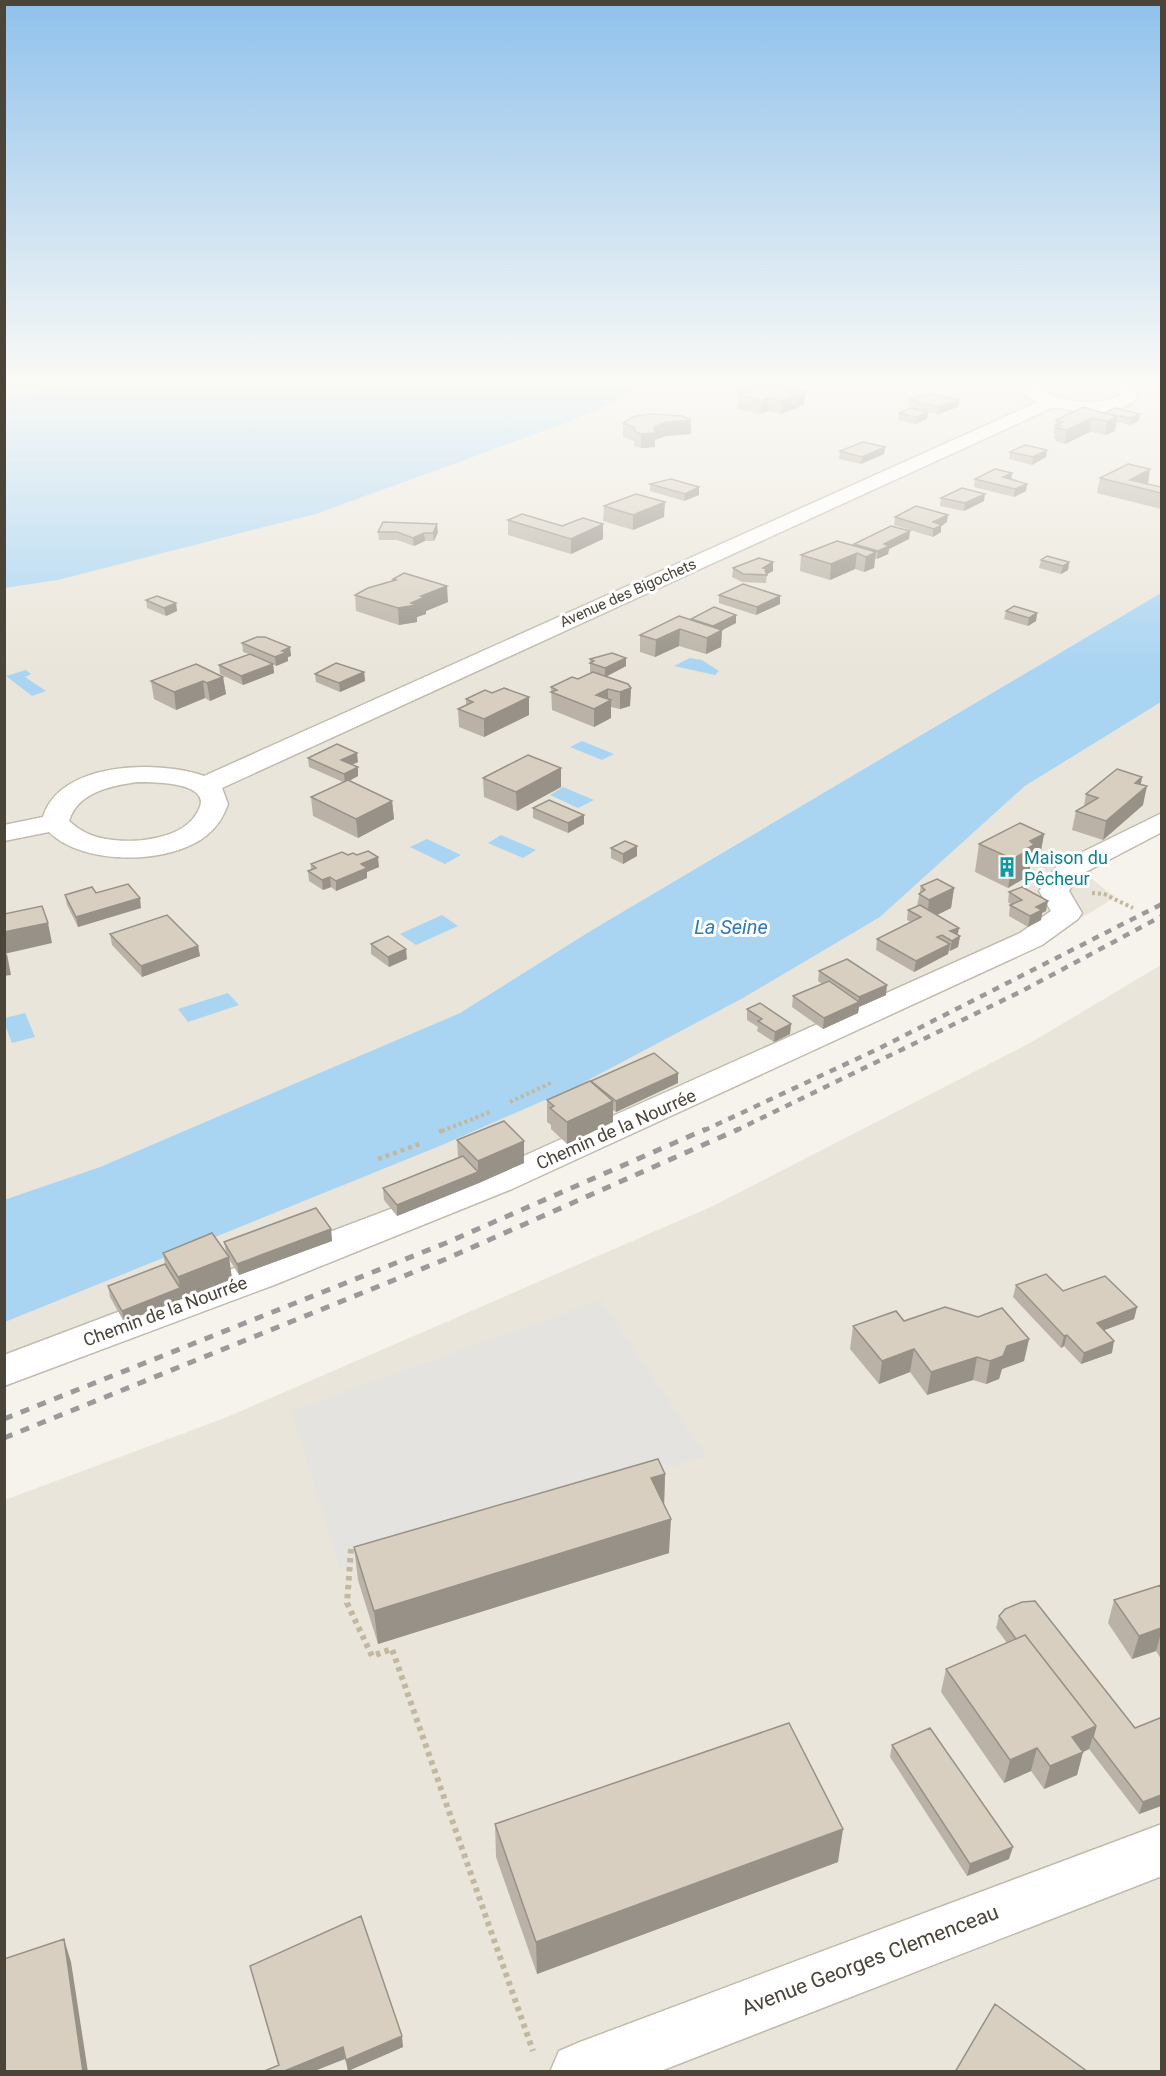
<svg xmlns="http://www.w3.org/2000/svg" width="1166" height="2076" viewBox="0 0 1166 2076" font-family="Roboto,sans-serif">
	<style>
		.residential { fill: #eae5da }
		.green { fill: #d2eab5 }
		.parking { fill: #e5e3e0 }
		.water { fill: #a9d4f2 }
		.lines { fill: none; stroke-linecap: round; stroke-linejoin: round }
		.minor-casing { stroke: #c2bbae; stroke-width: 3 }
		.path-far3 { stroke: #c4b79f; stroke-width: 2; stroke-dasharray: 1.5 1.5; stroke-linecap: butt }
		.path-far2 { stroke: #c4b79f; stroke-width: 4; stroke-dasharray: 3 3; stroke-linecap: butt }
		.path-far1 { stroke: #c4b79f; stroke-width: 4.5; stroke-dasharray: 4 4; stroke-linecap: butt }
		.path { stroke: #c4b79f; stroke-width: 6; stroke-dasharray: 4.5 4.5; stroke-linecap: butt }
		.minor { fill: #fff; fill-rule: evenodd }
		.rail-far1 { stroke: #9a9a9a; stroke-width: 4.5; stroke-dasharray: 7 7; stroke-linecap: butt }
		.rail { stroke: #9a9a9a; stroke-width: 5; stroke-dasharray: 9 9; stroke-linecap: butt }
		.wall { fill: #bab2a6 }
		.shaded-wall { fill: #979187 }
		.building { fill: #d8cfc1; stroke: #979187; stroke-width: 1.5 }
		.labels { text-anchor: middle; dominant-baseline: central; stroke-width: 6; stroke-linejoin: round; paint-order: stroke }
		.far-street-label { font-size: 15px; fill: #4b4439; stroke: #fff }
		.culture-label { font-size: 18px; fill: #0d838f; stroke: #fff; text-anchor: start }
		.street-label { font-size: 18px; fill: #4b4439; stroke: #fff }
		.water-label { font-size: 20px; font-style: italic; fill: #2e7ab2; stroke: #fff }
		.near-street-label { font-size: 21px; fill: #4b4439; stroke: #fff }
	</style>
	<rect width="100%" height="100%" fill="#f6f3ec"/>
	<path class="residential" d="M664 380H1161V593L592 930 460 1013 100 1167 5 1200V588L58 580 316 514 566 423Z
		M1161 702V832L1092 869 1093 880 1115 897 1093 911 1057 931 5 1383V1322L440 1146 577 1086 880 917 1025 786Z
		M1161 965V2071L5 2072V1500L227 1417 713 1206 1030 1043Z"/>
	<path class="green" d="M5 380H76L5 399Z"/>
	<path class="parking" d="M601 1300 706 1456 340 1568 291 1411Z"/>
	<path class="water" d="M76 380H664L566 423 316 514 58 580 5 588V399Z
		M1161 593V702L1025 786 880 917 743 998 577 1086 440 1146 5 1322 4 1200 100 1167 460 1013 592 930Z
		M690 658 702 660 719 671 715 675 674 666Z
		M26 670 31 674 25 677 46 691 32 696 6 676Z
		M582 741 614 754 602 760 570 747Z
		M563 787 594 800 578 808 550 795Z
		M501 835 536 850 523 858 488 843Z
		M427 839 461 855 445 864 410 847Z
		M442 915 458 926 416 945 400 934Z
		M228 993 239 1005 188 1022 178 1009Z
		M25 1013 35 1037 12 1043 5 1025V1018Z"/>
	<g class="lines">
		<g class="minor-casing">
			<path id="minor" d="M1033 380H1053L1040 390C1064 402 1096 408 1121 395L1109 388 1092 383 1090 380H1118L1135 389 1137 397C1120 419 1077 412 1054 407L222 788 228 804C223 817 218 826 207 835 171 865 83 866 49 832L4 841V825L43 817C60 761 159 760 204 776L1038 402 1027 397 1023 388ZM137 782C151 782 191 782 199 796 202 800 201 805 199 809 186 840 134 844 106 839 92 837 80 831 69 821 78 792 110 786 137 782Z
				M1162 813V832L1078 876 1069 891 1082 913 1078 919 1042 945 512 1189 274 1285 4 1386V1355L486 1173 1020 933 1051 911 1039 891 1058 864Z
				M1162 1824V1876L658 2072H550L559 2051 580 2042Z"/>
		</g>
		<path class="path-far3" d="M4 383 16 380"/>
		<path class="path-far2" d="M1092 893 1104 894 1133 908
			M510 1102 553 1082
			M442 1131 490 1112"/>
		<path class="path-far1" d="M439 1132 446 1129
			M378 1159 422 1143"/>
		<path class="path" d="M351 1549 347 1603 372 1656 392 1649 533 2051"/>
		<use href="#minor" class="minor"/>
		<path class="rail-far1" d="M703 1131 880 1048 1162 904
			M735 1131 1022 991 1162 916"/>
		<path class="rail" d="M4 1419 446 1243 706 1129
			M4 1438 446 1259 739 1129"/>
	</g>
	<path class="wall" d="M777 380H796L789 383Z
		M738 390 805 392 804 405 781 414 768 411 761 414 738 409Z
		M910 400 958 407 938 414 910 407Z
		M1115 408 1139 421 1130 425 1116 422 1115 431 1105 435 1090 432 1065 444 1055 441 1056 439H1054L1055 434H1053L1056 420 1105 413Z
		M899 413 927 419 915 424 898 420Z
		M623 423 691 434 666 436 655 440V447L641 448 634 446V441L623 437Z
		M885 447 884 454 861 464 839 459 840 451Z
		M1047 450 1046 457 1032 465 1009 459 1010 452Z
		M1012 473 1011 480 1027 484 1026 491 1014 497 974 487 975 479Z
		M1100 478 1147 484 1161 487V509L1097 493Z
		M650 484 699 495 684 501 650 491Z
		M941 498 984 501 964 511 940 506Z
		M604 506 664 517 633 530 603 521Z
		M895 517 947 522 941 526V532L933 537 894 525Z
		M508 520 562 526 603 539 571 554 508 535Z
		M910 531 909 539 889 549 888 554 877 559H875L874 568 864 572 855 569 830 580 800 571 801 555 854 545V544Z
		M378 532H438L434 541H425L414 546 397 540H379Z
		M1041 560 1069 562 1068 570 1061 574 1039 568Z
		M733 568 773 571 767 574 766 583 742 582 732 577Z
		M393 579 448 602 426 611V614L417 617V622L399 625 356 611 355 595 393 581Z
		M719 595 780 596V604L756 615 719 603Z
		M146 600 176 603 177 611 166 616 147 608Z
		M1006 611 1037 613 1036 621 1028 626 1004 619Z
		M691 619 736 623 722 630 721 647 706 654 679 646 655 657 640 652V635L691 620Z
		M242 643 290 647 291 656 288 657V661L276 666 273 664 274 673 243 685 220 674 219 665 249 654 243 652Z
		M626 658V666L606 677 631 688 630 706 620 709 611 707V718L594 727 552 710 551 687 578 679 592 673 590 672V659Z
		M364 672 365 681 340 692 316 682 315 674Z
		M223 677 226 694 210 701 205 698 176 710 154 699 151 681Z
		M492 693 529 697V715L484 737 459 727 458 709 466 705V699Z
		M308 758 358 762 352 765 358 767V776L349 781 392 801 394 819 358 838 313 816 311 797 343 782 309 767Z
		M561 768V787L517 811 484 797 483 778Z
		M1142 777 1141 784 1143 805 1103 840 1072 830 1076 811 1084 806 1086 794Z
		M533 808 584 824 568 833 533 818Z
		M1044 834 1039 862 1030 867 1029 873 1026 875 1025 878 1008 888 975 872 979 844Z
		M611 848 637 856 623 864 611 858Z
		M348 855 379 867 367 872V878L336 891 331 887 323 890 309 881 308 871 311 870V864Z
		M921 886 954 888 951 908 937 915 959 928 957 935 960 936 958 947 950 951 949 950 948 954 914 972 876 950 877 939 911 922 907 920 908 910 917 906Z
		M1009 892 1046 911 1042 913 1041 920 1028 927 1009 916 1010 905H1012L1008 902Z
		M96 893 141 908 78 927 67 905 65 895Z
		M110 934 198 946 200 956 142 977 112 945Z
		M371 944 407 959 389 967 371 954Z
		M819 971 886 995 859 1007 858 1013 823 1029 792 1007 793 996 822 984 818 981Z
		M747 1009 791 1024 790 1034 774 1042 757 1031 758 1027 747 1020Z
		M591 1082 678 1083 616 1112 613 1110V1122L567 1144 551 1129V1125L547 1122V1100Z
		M457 1140 524 1163 479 1183 397 1216 384 1200 383 1188 458 1158Z
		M331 1229 332 1241 239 1275 229 1259 232 1279 124 1322 110 1297 108 1286 165 1264 163 1253 226 1252 224 1242Z
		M1016 1285 1063 1291 1137 1307 1134 1319 1104 1330 1112 1353 1081 1364 1064 1346 1061 1348 1013 1297Z
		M904 1321 1029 1339 1024 1361 1002 1369 999 1379 986 1384 973 1380 927 1395 910 1372 879 1384 850 1349 853 1326Z
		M665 1474 664 1505 669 1553 378 1644 358 1580 354 1547Z
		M1161 1585V1659L1156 1651 1132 1659 1108 1623 1114 1600Z
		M999 1616 1161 1806 1139 1814 1089 1749 1083 1752 1077 1775 1044 1789 1031 1771 1004 1783 941 1692 946 1669 1007 1643 996 1628Z
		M892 1745 1009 1859 967 1876 890 1757Z
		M495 1824 838 1862 537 1974 496 1857Z
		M250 1966 403 2047 348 2071 345 2059 278 2065Z"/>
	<path class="shaded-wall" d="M805 392 804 405 781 414 782 401Z
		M769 398 768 411 761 414V401Z
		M959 400 958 407 938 414V407Z
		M928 412 927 419 915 424 916 417Z
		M1140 414 1139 421 1130 425 1131 418Z
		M1117 417 1115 431 1105 435 1107 421Z
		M1092 418 1090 432 1065 444 1067 430Z
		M691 420V434L666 436 655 440V447L641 448V434L654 427 666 422Z
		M885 447 884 454 861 464 862 457Z
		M1047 450 1046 457 1032 465 1033 457Z
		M1150 469 1148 484 1130 480Z
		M1012 473 1011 481 1003 477Z
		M1027 484 1026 491 1014 497 1015 489Z
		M699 487V495L684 501 685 494Z
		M985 494 984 501 964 511 965 503Z
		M665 502 664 517 633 530V515Z
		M948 515 947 522 941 526V532L933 537V522Z
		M437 524 438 532 434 541 433 533Z
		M603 524V539L571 554V539Z
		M910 531 909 539 889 549 888 554 877 559 878 551 884 544Z
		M424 533 425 541 414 546 413 538Z
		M876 552 874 568 864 572 866 557Z
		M857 553 855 569 830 580 831 564Z
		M773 562V571L767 574 763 568Z
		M1069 562 1068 570 1061 574 1063 566Z
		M447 586 448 602 426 611V614L417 617V622L399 625 398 608 411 603 421 596Z
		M780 596V604L756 615 757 607Z
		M176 603 177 611 166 616 164 608Z
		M1037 613 1036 621 1028 626 1029 618Z
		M736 615V623L713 635V626Z
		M680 629 679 646 655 657 656 640Z
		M722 630 721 647 706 654 707 638Z
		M290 647 291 656 288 657V661L276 666 275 657 282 651Z
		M626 658V666L605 677V668Z
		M273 664 274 673 243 685 241 676Z
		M364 672 365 681 340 692 339 683Z
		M223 677 226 694 210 701 207 683Z
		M203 681 205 698 176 710 174 692Z
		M631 688 630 706 620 709V692Z
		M608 689V702L611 700V718L594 727V709L596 695Z
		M529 697V715L484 737V719Z
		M357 753 358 762 342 769 341 760Z
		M358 767V776L345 783 344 774Z
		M561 768V787L517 811 516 792Z
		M1142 777 1139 793 1147 786 1143 805 1103 840 1106 821 1135 783Z
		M392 801 394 819 358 838 356 819Z
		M584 815V824L568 833V823Z
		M1044 834 1039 862 1030 867 1029 873 1026 875 1025 878 1008 888 1013 859 1030 841Z
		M637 846V856L623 864V854Z
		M378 857 379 867 367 872V878L336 891V881L361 864Z
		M330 877 331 887 323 890 322 880Z
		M954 888 951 908 927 920 929 900Z
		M140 898 141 908 78 927 76 917Z
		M1048 901 1046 911 1042 913 1041 920 1028 927 1030 916 1036 907Z
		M48 923 52 943 4 954V932Z
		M959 928 957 938 960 936 958 947 950 951 952 941 950 931Z
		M950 944 948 954 914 972 916 961Z
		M198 946 200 956 142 977 141 966Z
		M406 949 407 959 389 967 388 957Z
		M7 954 11 975 4 976V955Z
		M887 985 886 995 859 1007 858 1013 823 1029 824 1018 858 1003 859 997Z
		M791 1024 790 1034 774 1042 775 1032Z
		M678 1073V1083L616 1112V1101Z
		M613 1101V1122L567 1144V1122Z
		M524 1141V1163L479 1183 397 1216V1205L478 1172V1161Z
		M331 1229 332 1241 239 1275 237 1264Z
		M229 1257 232 1279 124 1322 122 1311 180 1288 178 1277Z
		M1137 1307 1134 1319 1094 1334 1097 1323Z
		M1067 1335 1064 1346 1061 1348 1064 1336Z
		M1029 1339 1024 1361 1002 1369 999 1379 986 1384 990 1361 1007 1346Z
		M1114 1341 1112 1353 1081 1364 1084 1353Z
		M914 1349 910 1372 879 1384 882 1361Z
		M977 1357 973 1380 927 1395 931 1372Z
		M665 1474 664 1508 651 1478Z
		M671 1519 669 1553 378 1644 374 1611Z
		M1161 1628V1633L1156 1651 1132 1659 1139 1636Z
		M1096 1726 1089 1749 1083 1752 1077 1775 1044 1789 1050 1766 1072 1737Z
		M1037 1748 1031 1771 1004 1783 1010 1760Z
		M1161 1795V1806L1139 1814 1143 1802Z
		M843 1829 838 1862 537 1974 536 1942Z
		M1013 1847 1009 1859 967 1876 970 1864Z
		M64 1939 71 1962 88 2072H83Z
		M402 2036 403 2047 348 2071 346 2060Z
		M343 2047 345 2059 312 2072H282Z"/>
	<path class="building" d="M762 382 805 392 782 401 769 398 761 401 739 395 746 392 738 390Z
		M931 393 959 400 938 407 910 400Z
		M1083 407 1117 417 1107 421 1092 418 1067 430 1057 428 1061 426 1056 425 1063 422 1056 420Z
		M911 408 928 412 916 417 899 413Z
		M1115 408 1140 414 1131 418 1105 413Z
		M651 414 682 416 691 420 666 422 654 427 655 433 641 434 635 432 634 427 623 423 635 416Z
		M863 442 885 447 862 457 840 451Z
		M1025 445 1047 450 1033 457 1010 452Z
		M1128 464 1150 469 1130 480 1161 487V493L1100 478Z
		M995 469 1012 473 1003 477 1027 484 1015 489 975 479Z
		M671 479 699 487 685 494 650 484Z
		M962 488 985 494 965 503 941 498Z
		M636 494 665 502 633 515 604 506Z
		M916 506 948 515 933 522 942 525 934 529 895 517Z
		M522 514 562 526 583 518 603 524 571 539 508 520Z
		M383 522 437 524 433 533H424L413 538 397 532H378Z
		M891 526 910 531 884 544 889 546 878 551 854 544Z
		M837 541 876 552 866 557 857 553 831 564 801 555Z
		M1047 556 1069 562 1063 566 1041 560Z
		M759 558 773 562 763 568 767 569 765 570 767 575 743 574 733 568Z
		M404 573 447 586 421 596 425 597 411 603 416 605 398 608 355 595 368 588 396 580 393 579Z
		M743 584 780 596 757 607 719 595Z
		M157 596 176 603 164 608 146 600Z
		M1014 606 1037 613 1029 618 1006 611Z
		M714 607 736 615 713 626 691 619Z
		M679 616 722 630 707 638 680 629 656 640 640 635Z
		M257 637H265L290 647 282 651 287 652 275 657 242 643Z
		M612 653 626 658 605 668 590 663 594 661 590 659Z
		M250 654 273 664 241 676 219 665Z
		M336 663 364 672 339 683 315 674Z
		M196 664 223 677 207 683 203 681 174 692 151 681Z
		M593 672 628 684 631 688 620 692 608 689 596 695 611 700 594 709 551 692 557 690 551 687 572 677 578 679Z
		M504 688 529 697 484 719 458 709 473 702 466 699 485 690 492 693Z
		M337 744 357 753 341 760 358 767 344 774 308 758Z
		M528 755 561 768 516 792 483 778Z
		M1117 769 1142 777 1135 783 1147 786 1106 821 1076 811 1098 798 1086 794Z
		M348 780 392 801 356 819 311 797Z
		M549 800 584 815 568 823 533 808Z
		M1020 823 1044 834 1030 841 1034 845 1028 848 1030 849 1013 859 979 844Z
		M625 841 637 846 623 854 611 848Z
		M368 851 378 857 361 864 367 868 336 881 330 877 322 880 308 871 316 868 311 864 342 852 348 855 353 853 357 855Z
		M937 879 954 888 929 900 919 894 925 890 921 886Z
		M128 884 140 898 76 917 65 895 92 887 96 893Z
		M1022 887 1048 901 1036 907 1042 910 1030 916 1010 905 1022 900 1009 892Z
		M920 905 959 928 950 931 960 936 952 941 942 935 937 937 950 944 916 961 877 939 921 917 908 910Z
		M42 906 48 923 4 932V914Z
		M167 915 198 946 141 966 110 934Z
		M388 936 406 949 388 957 371 944Z
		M847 959 887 985 859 997 819 971Z
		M829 981 859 1002 824 1018 793 996Z
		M760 1003 791 1024 775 1032 758 1021 762 1019 747 1009Z
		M654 1053 678 1073 616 1101 591 1081Z
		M590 1081 613 1101 567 1122 550 1108 554 1106 547 1100Z
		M504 1121 524 1141 478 1161 457 1140Z
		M463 1156 478 1172 397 1205 383 1188Z
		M316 1208 331 1229 237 1264 224 1242Z
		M212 1233 229 1257 178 1277 163 1253Z
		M165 1264 180 1288 122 1311 108 1286Z
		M1046 1274 1063 1291 1105 1276 1137 1307 1097 1323 1114 1341 1084 1353 1067 1335 1064 1336 1016 1285Z
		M945 1307 978 1317 1002 1308 1029 1339 1007 1346 1003 1356 990 1361 977 1357 931 1372 914 1349 882 1361 853 1326 896 1311 904 1321Z
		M658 1459 665 1474 651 1478 671 1519 374 1611 354 1547Z
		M1161 1585V1628L1139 1636 1114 1600Z
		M1035 1601 1135 1728 1160 1718 1161 1720V1795L1143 1802 1093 1737 1096 1726 1025 1635 1016 1639 999 1616 1005 1609 1022 1602Z
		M1025 1635 1096 1726 1072 1737 1083 1752 1050 1766 1037 1748 1010 1760 946 1669Z
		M789 1723 843 1829 536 1942 495 1824Z
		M930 1728 1013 1847 970 1864 892 1745Z
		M361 1916 402 2036 346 2060 343 2047 282 2072H262L279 2065 250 1966Z
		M64 1939 83 2072H4V1959Z
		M995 2004 1088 2072H955Z"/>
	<linearGradient id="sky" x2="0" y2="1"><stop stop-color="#8fc1ec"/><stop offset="0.57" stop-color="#fbfaf6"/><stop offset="1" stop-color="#fbfaf6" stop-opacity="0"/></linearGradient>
	<rect width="1166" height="671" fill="url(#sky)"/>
	<defs>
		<g id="building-bare" transform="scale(1.62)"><path d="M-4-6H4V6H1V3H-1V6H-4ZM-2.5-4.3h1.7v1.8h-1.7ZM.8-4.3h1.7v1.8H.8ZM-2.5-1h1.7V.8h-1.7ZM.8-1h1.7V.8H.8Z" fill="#0f9aa8" stroke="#fff" stroke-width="2.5" paint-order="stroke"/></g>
	</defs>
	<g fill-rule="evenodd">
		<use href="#building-bare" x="1007" y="867"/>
	</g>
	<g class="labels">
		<g class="far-street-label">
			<text transform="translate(628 593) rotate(-24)">Avenue des Bigochets</text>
		</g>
		<g class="culture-label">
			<text x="1024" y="857">Maison du<tspan x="1024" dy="21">Pêcheur</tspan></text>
		</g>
		<g class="street-label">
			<text transform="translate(616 1129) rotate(-24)">Chemin de la Nourrée</text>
			<text transform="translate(165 1311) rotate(-20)">Chemin de la Nourrée</text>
		</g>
		<g class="water-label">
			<text x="731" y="927">La Seine</text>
		</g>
		<g class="near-street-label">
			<text transform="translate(870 1960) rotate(-21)">Avenue Georges Clemenceau</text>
		</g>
	</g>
	<rect width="1166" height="2076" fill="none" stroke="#4b4439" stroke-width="12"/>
</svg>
